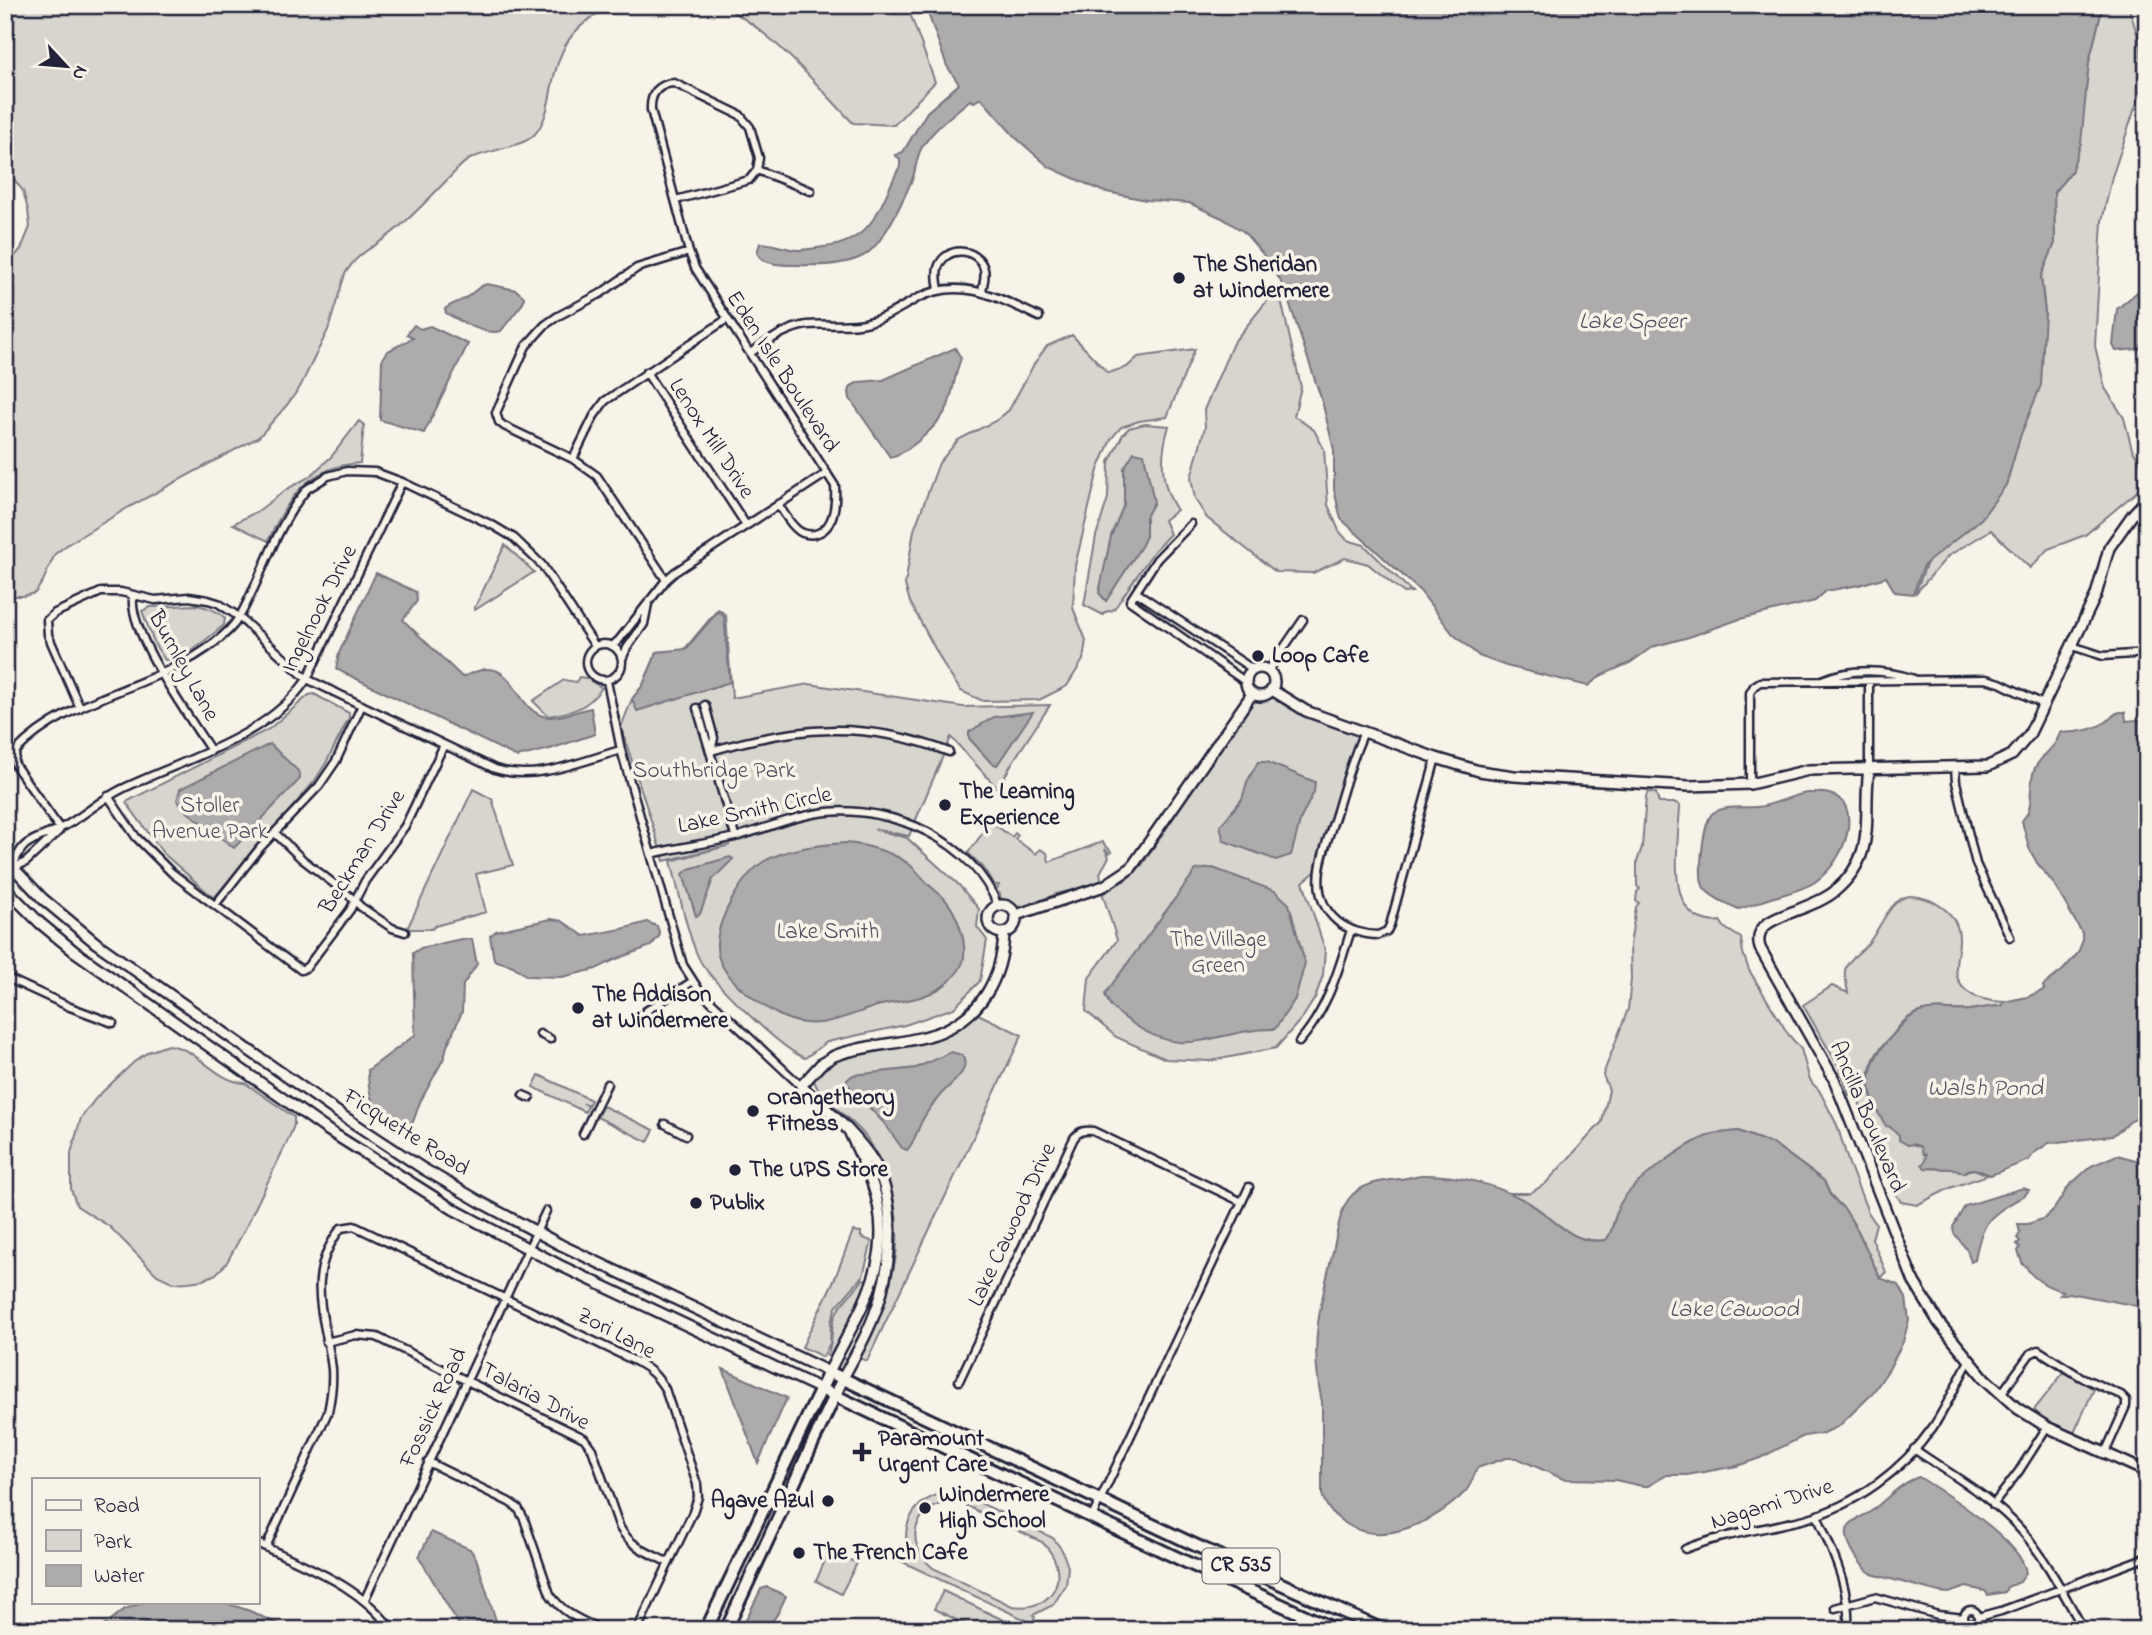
<svg xmlns="http://www.w3.org/2000/svg" width="2152" height="1635" viewBox="0 0 2152 1635" font-family="'Indie Flower',sans-serif">
	<style>
		.green { fill: #d8d5cf; stroke: #7d7c85; stroke-width: 2; fill-rule: evenodd }
		.water { fill: #aeabad; stroke: #76747f; stroke-width: 2 }
		.lines { fill: none; stroke-linecap: round; stroke-linejoin: round }
		.street-casing { stroke: #22223b; stroke-width: 11 }
		.secondary-casing { stroke: #22223b; stroke-width: 14 }
		.primary-casing { stroke: #22223b; stroke-width: 16 }
		.street { stroke: #f7f3e8; stroke-width: 6 }
		.secondary { stroke: #f7f3e8; stroke-width: 9 }
		.primary { stroke: #f7f3e8; stroke-width: 10 }
		.poi-dot { fill: #22223b; stroke: #f7f3e8; stroke-width: 2.5 }
		.labels { text-anchor: middle; dominant-baseline: central; stroke-width: 7; stroke-linejoin: round; paint-order: stroke }
		.shield { fill: #f7f3e8; stroke: #62616f; stroke-width: 2 }
		.shield-label { font-size: 21px; font-weight: bold; fill: #22223b }
		.poi-label { font-size: 23px; font-weight: bold; fill: #22223b; stroke: #f7f3e8; text-anchor: start }
		.street-label { font-size: 23px; fill: #22223b; stroke: #f7f3e8 }
		.park-label { font-size: 23px; fill: #504f60; stroke: #f7f3e8 }
		.water-label { font-size: 24px; font-style: italic; fill: #535263; stroke: #f7f3e8 }
	</style>
	<rect width="100%" height="100%" fill="#f7f3e8"/>
	<filter id="ink" filterUnits="userSpaceOnUse"><feTurbulence type="fractalNoise" baseFrequency=".0143" numOctaves="2"/><feDisplacementMap in="SourceGraphic" scale="14" xChannelSelector="R" yChannelSelector="G"/><feConvolveMatrix kernelMatrix="1 2 1 2 8 2 1 2 1" color-interpolation-filters="sRGB"/></filter>
	<g filter="url(#ink)">
		<path class="green" d="M5 5H613C569 27 558 49 550 96 547 111 544 124 534 135 523 147 487 150 470 159 462 163 456 171 450 177 430 197 411 219 388 236 370 250 357 253 345 274L328 330 300 387 287 405 259 437 129 507 68 544 55 554 43 581 35 593 23 596H5V268L21 249 30 227 28 210 23 191 5 168Z
			M721 5H907L935 82 894 125 853 123C813 81 774 32 721 5Z
			M2103 5H2128L2141 46 2143 84 2112 177 2102 221 2095 346 2105 388 2124 418 2132 449 2147 473V483L2085 535 2048 549 2030 568 1991 530 1948 556 1915 594 1929 557 2006 485 2020 437 2045 313 2041 276 2055 243 2054 192 2071 172 2089 62Z
			M1278 287 1301 387 1294 416 1314 430 1324 449 1328 505 1339 531 1347 540 1364 545 1412 592 1404 593 1368 564 1345 558 1313 573 1276 572 1207 518 1195 499 1191 478 1205 427 1204 410 1233 343Z
			M1072 335 1108 373 1127 367 1138 357 1195 349 1167 417 1139 421 1121 427 1111 439 1098 470 1075 566 1073 608 1086 640 1083 660 1067 686 1039 700 983 701 961 691 946 669 910 602 905 585 914 530 939 463 958 440 997 420 1009 410 1034 364 1047 346Z
			M359 421 364 425 360 463C307 467 289 497 268 541L233 524 258 511 287 489 309 477 331 457Z
			M1145 424 1169 426C1160 455 1160 485 1177 510L1164 520 1170 534 1154 551 1117 605 1113 610 1105 612 1103 615 1084 605 1096 536 1108 498 1109 462 1123 434 1129 428Z
			M505 545 534 572 475 610 474 609Z
			M197 605C207 607 218 610 225 618L224 625C211 636 182 661 165 660L155 645 142 611 150 607Z
			M718 609 726 615 732 698 809 684 963 707 1050 705 1012 763 998 789 951 737 909 836 874 829 907 838 959 885 979 909 977 927 987 940 980 981 954 1008 905 1025 827 1042 805 1058C781 1049 718 987 702 964 689 944 678 887 671 861L730 845 664 861 621 727 632 699 643 685 657 652 684 650Z
			M579 677 586 678 602 688C586 709 573 712 548 716L533 701 564 680 576 682Z
			M314 694 349 713V718L326 763 314 782 214 898 163 853 126 802 269 729 309 695Z
			M1272 697 1305 717 1358 733 1315 872 1303 882 1325 950 1323 975 1315 998 1303 1017 1276 1048 1210 1061 1166 1059 1116 1037 1086 1011 1089 978 1117 940 1102 892 1126 880 1142 865 1223 743C1236 735 1249 703 1254 701 1259 699 1267 699 1272 697Z
			M473 789 492 799 513 865 476 874 486 912 435 926 432 929H407Z
			M1648 792 1656 793 1659 803H1676L1680 806C1679 836 1666 903 1699 918 1706 921 1712 923 1720 921L1725 928 1741 938 1743 953 1749 970 1788 1034 1801 1049 1809 1077 1812 1083 1819 1090 1837 1125 1849 1164 1868 1212 1876 1224 1872 1239 1886 1272 1880 1278 1858 1231 1845 1210 1830 1194 1824 1181 1775 1145 1738 1131 1712 1134 1693 1143 1614 1220 1610 1235 1607 1240C1564 1246 1546 1207 1508 1193H1530L1545 1184 1602 1122 1609 1090 1603 1075 1628 1009 1631 979 1630 945 1636 907 1639 903 1636 901 1637 892 1640 889 1637 886V862L1642 847 1646 796Z
			M991 822 1012 837 1015 833 1018 835 1015 839 1036 854 1040 849 1047 853 1049 862 1102 842 1112 852 1109 853 1105 849 1109 857 1100 873 1102 883 1056 894 1020 909 1001 900 1000 894 996 891 999 885H995L983 867 968 853Z
			M1910 896C1933 897 1960 913 1959 940 1959 949 1956 958 1956 967 1956 994 1981 1001 2004 1002L2002 1006C1991 1006 1981 1009 1970 1010 1949 1012 1935 1005 1913 1015 1903 1019 1897 1030 1890 1038 1856 1070 1866 1106 1899 1134V1140L1908 1145 1913 1144 1921 1147 1926 1155 1925 1168 1955 1169 1961 1172 1974 1169 1988 1175 1950 1188 1917 1205 1901 1202 1892 1188 1887 1172 1876 1148 1875 1138 1867 1125 1856 1093 1849 1095 1841 1071 1803 1005 1832 986 1848 993C1847 984 1842 973 1847 965 1852 956 1864 950 1870 941 1881 927 1890 898 1910 896Z
			M978 1014 1022 1035 867 1361 859 1358C888 1297 912 1246 887 1178 880 1160 874 1145 861 1131 850 1118 817 1096 814 1080L826 1066 840 1058C888 1044 938 1049 978 1014Z
			M168 1045C198 1048 216 1082 245 1083L294 1117V1125L288 1140 245 1229 226 1264 216 1274 203 1280 188 1282 174 1283 157 1275 110 1227 77 1206 71 1189V1153L81 1118 96 1098 134 1062 148 1052Z
			M539 1075 591 1100 589 1104H585L588 1106 585 1112 533 1087Z
			M603 1106 654 1130 648 1142 597 1117Z
			M853 1231 861 1232V1237L871 1241V1245L863 1276 836 1307 831 1322 830 1343 823 1357 802 1347 835 1278Z
			M863 1279 868 1280 864 1292 830 1358 827 1356C834 1341 830 1330 835 1316 841 1301 855 1292 863 1279Z
			M2064 1372 2094 1389 2074 1433 2045 1421 2034 1410Z
			M948 1492 962 1494 1053 1538 1062 1550 1068 1567 1066 1585 1053 1605 1033 1615 1035 1617 1032 1623 892 1557 896 1550 910 1556C898 1523 916 1498 948 1492ZM950 1502 963 1504 1042 1542C1073 1572 1055 1613 1012 1606L933 1568C903 1543 913 1508 950 1502Z
			M829 1551 857 1563 841 1594 816 1581Z
			M943 1591 1024 1630H977L934 1609Z"/>
		<path class="water" d="M925 5H2103L2089 62 2081 143 2071 172 2054 192 2055 243 2041 277 2045 313 2041 385 2020 437 2006 485 1981 519 1924 565 1913 594 1895 592 1886 577 1859 585 1826 591 1815 601 1740 619 1689 637 1652 647 1630 663 1602 675 1588 686 1506 666 1479 656 1453 634 1420 591 1341 519 1334 490V450L1322 401 1291 308 1280 280 1262 253 1244 232 1222 218 1189 203 1146 200 1102 191 1049 167 1015 137 981 98 974 102 970 100C952 115 933 129 921 149 916 159 916 170 912 180 903 200 883 246 863 256 844 266 816 266 795 265 782 265 763 265 757 253L760 243C773 243 784 249 797 250 806 250 815 248 824 247 874 242 879 206 900 166V159L895 155 903 152 927 112 959 84 947 66Z
			M487 284 516 290 524 297 523 303 501 331C485 336 460 321 446 313L445 309C452 303 460 302 467 297 475 292 478 286 487 284Z
			M2147 284V344L2139 349 2116 351 2113 345 2117 309Z
			M414 325 420 329 430 326 468 344 424 433 380 420 382 360 388 351 413 338 407 334Z
			M955 348 961 358C955 374 953 392 948 406 940 424 909 453 890 457L850 399 849 392 851 386 859 382 883 380Z
			M1134 452 1144 454 1154 502 1146 517V536L1142 545 1106 601 1099 593 1111 536 1124 504V468Z
			M376 573 416 592 417 601 403 620 462 677C470 674 479 669 488 669 517 669 518 715 549 717 561 718 579 710 591 708L595 734 550 749 517 757 336 669 339 653Z
			M718 611 724 616 730 682 637 711 632 699 643 685 657 652 686 649Z
			M1033 712 997 765 991 763 969 738V732L994 717Z
			M2120 712H2125L2126 721 2147 719V1114L2131 1121 2112 1136 2049 1143 2034 1153 2029 1160 1991 1175C1981 1173 1974 1164 1964 1173L1955 1169 1925 1168 1922 1164 1925 1162 1926 1155 1923 1154 1921 1147 1913 1144 1908 1145 1899 1140V1135L1890 1127 1886 1126C1864 1092 1863 1066 1891 1037 1902 1025 1908 1015 1924 1011 1939 1007 1955 1012 1970 1010 1981 1008 1991 1006 2002 1006L2004 1002 2027 997 2044 990 2043 986 2063 970 2078 953 2082 942V933L2054 884 2037 863 2029 848 2022 821C2024 817 2027 815 2028 812 2033 803 2028 782 2035 768 2042 754 2057 747 2060 732 2074 734 2093 730 2106 722 2112 718 2112 714 2120 712Z
			M270 744 298 771 300 779 234 848 185 810 177 800 180 789Z
			M1258 762H1267L1315 782 1314 792 1301 818 1291 855 1276 860 1224 841 1220 826 1242 799 1247 782Z
			M1808 793C1815 793 1822 792 1829 794 1858 801 1849 840 1837 858 1832 867 1823 876 1815 882 1803 890 1788 893 1774 897 1762 901 1751 906 1739 909 1729 905 1708 896 1703 886 1698 873 1703 821 1713 813 1724 805 1743 808 1756 807 1774 806 1790 795 1808 793Z
			M845 843C864 844 894 852 910 865 916 870 922 877 928 884 933 889 939 893 944 898 957 912 968 943 963 962 960 970 953 978 947 983 928 1000 900 1000 877 1006 855 1013 828 1026 805 1023 785 1021 769 1010 753 998 714 969 707 946 730 903 738 888 748 872 763 862 787 848 818 845 845 843Z
			M730 857 733 859 713 879 700 914 696 916 683 874 689 869Z
			M1213 868 1275 891 1289 904 1305 963 1295 999 1275 1029C1215 1028 1188 1064 1129 1021 1118 1013 1109 1008 1105 994L1196 870Z
			M551 919 562 921 584 936 622 929 647 922 657 926 660 935 651 946 614 960 596 969 562 977 527 976 513 966 494 960 490 936 496 931Z
			M461 939H472L477 964 463 985 462 1012 447 1046 444 1058 420 1102 413 1122 401 1128C374 1116 368 1100 368 1070L415 1035 413 953 421 948Z
			M951 1052 962 1055C973 1072 947 1085 938 1098 932 1105 926 1113 922 1121 917 1130 915 1142 907 1150L902 1148 884 1123 847 1084V1080L853 1075 916 1068Z
			M1738 1131 1775 1145 1824 1181 1830 1195 1845 1210 1858 1231 1880 1278 1899 1285 1906 1298 1909 1320 1903 1342 1889 1369 1872 1394 1839 1426 1824 1433 1804 1436 1760 1458 1737 1466 1687 1475H1667L1648 1486H1642L1615 1480 1563 1479 1517 1458H1506L1477 1468C1474 1475 1471 1486 1465 1492 1437 1520 1382 1549 1345 1523 1333 1515 1326 1508 1322 1494V1402C1309 1346 1320 1305 1333 1251 1337 1235 1339 1213 1348 1200 1360 1183 1382 1181 1401 1179 1408 1178 1414 1176 1421 1175 1455 1174 1494 1184 1524 1200 1553 1215 1570 1246 1606 1240 1614 1230 1614 1216 1620 1204 1631 1183 1687 1142 1711 1135 1719 1132 1729 1132 1738 1131Z
			M2117 1155 2147 1163 2146 1307C2137 1308 2131 1304 2122 1303L2070 1293 2060 1295 2063 1291C2048 1288 2030 1277 2026 1266L2023 1265 2018 1251 2020 1247 2017 1244 2020 1241 2017 1238 2020 1233 2018 1224H2028L2045 1218 2054 1209 2069 1186 2091 1166Z
			M2023 1188 2029 1190 2025 1195C1991 1216 1983 1217 1975 1259L1971 1261 1967 1250 1954 1233 1953 1227 1965 1206Z
			M723 1369 787 1398 758 1463Z
			M1919 1477C1945 1493 2023 1542 2026 1573L2020 1582 2007 1587 2005 1592 1988 1595 1985 1591 1966 1587 1949 1593 1939 1592 1872 1574C1861 1567 1842 1540 1848 1527 1852 1519 1864 1516 1870 1512 1884 1502 1901 1482 1919 1477Z
			M431 1532 470 1549 476 1558 499 1630H462L419 1557Z
			M767 1587 786 1596C774 1622 772 1630 741 1630L761 1589Z
			M145 1602H223L250 1611 290 1630H98L125 1609Z"/>
		<g class="lines">
			<g class="street-casing">
				<path id="street" d="M757 170 811 191
					M676 200 749 180 757 170 759 158 750 127 740 115 674 83C658 84 650 94 651 110L689 252 695 268 835 486C836 503 835 529 815 534 810 535 803 534 799 531 790 525 784 513 778 504
					M939 290C938 283 936 275 938 268 945 245 978 247 984 269 986 277 983 284 982 291
					M750 353C768 342 785 328 807 325 826 323 846 327 865 323 885 319 901 307 918 298 962 276 999 298 1039 317
					M646 372 746 525
					M573 459 594 416 605 401 727 319
					M1191 524 1157 559 1130 601 1246 682
					M666 580 597 476 573 459 504 426 499 422 496 413 526 346 545 325 558 316 600 294 637 268 689 252
					M1136 592 1254 670
					M133 596C128 633 190 718 211 751
					M586 662a18 18 0 1 1 36 0a18 18 0 1 1-36 0Z
					M612 646 619 640 666 580 675 572 827 473
					M2072 646 2103 656 2147 653
					M622 659 627 648 644 624 648 604
					M1268 671 1303 620
					M1822 680C1850 668 1885 669 1914 679
					M607 681 621 750 683 965 699 990 801 1086
					M1869 681V769
					M705 705 714 738 711 751
					M80 708 48 635 47 620 55 613 101 592H121L155 600 189 597 208 600 218 603 239 617 307 679 495 769C536 782 581 761 621 750
					M697 708 735 836
					M1364 732C1352 758 1344 787 1336 814 1325 849 1304 893 1337 921 1348 930 1364 935 1378 935L1387 931 1390 925 1436 758
					M711 751C796 726 865 720 949 752
					M1955 768 1956 782 1976 864 2010 937
					M1750 784V693L1754 686 1760 682 1986 679 2000 683 2043 704
					M108 796 136 837 172 873 301 970 307 967 350 910 365 881 405 826 444 745
					M60 829 17 768 14 762 16 751C73 691 171 688 229 630 241 618 247 602 254 588 267 559 279 528 297 502L307 489 328 476 347 471 375 472 402 482 494 526 514 538 542 565 595 646
					M275 833 302 859 351 897 361 907 392 928 405 932
					M651 854C679 847 707 844 735 837 765 829 796 815 827 812 894 806 973 841 998 906
					M13 868C21 838 35 841 59 829 81 819 99 800 122 789 182 760 268 738 307 679L402 482
					M13 868 26 862 59 831
					M215 905 260 848 319 786 336 761 362 705
					M5 977 70 1007 113 1023
					M636 1021 646 1011 693 981
					M540 1034 550 1039
					M1299 1042C1328 1009 1338 971 1351 930
					M523 1095 530 1098
					M665 1124 686 1135
					M583 1134 607 1084
					M326 1342 356 1335 377 1337 584 1438 592 1449 620 1528C631 1547 649 1553 669 1563
					M959 1381 1074 1138C1079 1131 1084 1130 1093 1131L1242 1202
					M2001 1394 2030 1354 2038 1350 2081 1377 2121 1395 2126 1400V1406L2105 1453
					M1914 1449C1950 1474 1992 1497 2021 1530 2047 1559 2065 1597 2084 1630
					M428 1462 509 1502 518 1508 524 1519 550 1594C563 1614 581 1620 602 1630
					M1993 1505 2019 1471 2047 1427
					M1817 1515C1832 1552 1851 1588 1848 1630
					M1092 1517 1249 1187
					M257 1543C306 1567 359 1584 392 1630
					M266 1547 328 1412C331 1398 333 1384 332 1369 326 1317 303 1278 341 1228L354 1226 637 1362C650 1369 657 1376 665 1389L697 1484 698 1497 693 1512 637 1630
					M1685 1549C1723 1534 1766 1529 1805 1519 1856 1505 1903 1470 1933 1427 1947 1406 1957 1383 1969 1361
					M365 1599 546 1211
					M1835 1608 1875 1597 1938 1615 1964 1618
					M1964 1617a7 7 0 1 1 14 0a7 7 0 1 1-14 0Z
					M1979 1617 2001 1611 2147 1557"/>
			</g>
			<g class="secondary-casing">
				<path id="secondary" d="M1246 682a14 14 0 1 1 28 0a14 14 0 1 1-28 0Z
					M1272 690 1306 711 1436 758 1479 771 1514 776 1689 786 1750 784 1809 770 1988 766 2012 755 2029 735 2096 595 2109 548 2133 514 2147 499
					M1869 769C1862 817 1879 853 1835 891 1817 907 1772 915 1763 928 1758 934 1758 941 1760 948L1834 1079 1914 1282 1939 1323 1985 1379 2017 1408 2047 1427 2147 1472
					M5 859 43 899 96 943 343 1116 422 1168 484 1204 561 1245 829 1372C860 1308 899 1258 872 1183 866 1166 857 1149 850 1133
					M5 888 40 923 74 951 326 1129 453 1209 559 1265 821 1389
					M988 919a14 14 0 1 1 28 0a14 14 0 1 1-28 0Z
					M1016 915 1104 886 1131 868 1252 694
					M843 1378C857 1352 873 1324 881 1295 892 1255 896 1202 875 1164 857 1134 826 1109 801 1086L821 1064 834 1056C868 1043 907 1045 940 1032 982 1015 1002 977 1004 934
					M2147 1491 2145 1503 2147 1519"/>
			</g>
			<g class="primary-casing">
				<path id="primary" d="M821 1389 1186 1562 1337 1630
					M706 1630 829 1372 1195 1545 1383 1630
					M726 1630 843 1378"/>
			</g>
			<use href="#street" class="street"/>
			<use href="#secondary" class="secondary"/>
			<use href="#primary" class="primary"/>
		</g>
	</g>
	<g class="poi-dot">
		<circle cx="1179" cy="278" r="7"/>
		<circle cx="1258" cy="656" r="7"/>
		<circle cx="945" cy="805" r="7"/>
		<circle cx="578" cy="1008" r="7"/>
		<circle cx="753" cy="1111" r="7"/>
		<circle cx="735" cy="1170" r="7"/>
		<circle cx="696" cy="1203" r="7"/>
		<path d="M858.5 1441.5h7v7h7v7h-7v7h-7v-7h-7v-7h7z"/>
		<circle cx="828" cy="1501" r="7"/>
		<circle cx="925" cy="1508" r="7"/>
		<circle cx="799" cy="1553" r="7"/>
	</g>
	<g class="labels">
		<rect class="shield" x="1202.5" y="1548.5" width="77" height="35" rx="5"/>
		<g class="shield-label">
			<text x="1241" y="1566">CR 535</text>
		</g>
		<g class="poi-label">
			<text x="1193" y="265">The Sheridan<tspan x="1193" dy="26">at Windermere</tspan></text>
			<text x="1272" y="656">Loop Cafe</text>
			<text x="959" y="792">The Learning<tspan x="959" dy="26">Experience</tspan></text>
			<text x="592" y="995">The Addison<tspan x="592" dy="26">at Windermere</tspan></text>
			<text x="767" y="1098">Orangetheory<tspan x="767" dy="26">Fitness</tspan></text>
			<text x="749" y="1170">The UPS Store</text>
			<text x="710" y="1203">Publix</text>
			<text x="878" y="1439">Paramount<tspan x="878" dy="26">Urgent Care</tspan></text>
			<text x="939" y="1495">Windermere<tspan x="939" dy="26">High School</tspan></text>
			<text x="814" y="1501" text-anchor="end">Agave Azul</text>
			<text x="813" y="1553">The French Cafe</text>
		</g>
		<g class="street-label">
			<text transform="translate(782 372) rotate(57)">Eden Isle Boulevard</text>
			<text transform="translate(711 439) rotate(57)">Lenox Mill Drive</text>
			<text transform="translate(320 609) rotate(-63)">Ingelnook Drive</text>
			<text transform="translate(183 666) rotate(61)">Burnley Lane</text>
			<text transform="translate(755 811) rotate(-12)">Lake Smith Circle</text>
			<text transform="translate(363 852) rotate(-58)">Beckman Drive</text>
			<text transform="translate(1867 1117) rotate(67)">Ancilla Boulevard</text>
			<text transform="translate(406 1133) rotate(32)">Ficquette Road</text>
			<text transform="translate(1013 1225) rotate(-65)">Lake Cawood Drive</text>
			<text transform="translate(616 1334) rotate(28)">Zori Lane</text>
			<text transform="translate(535 1397) rotate(28)">Talaria Drive</text>
			<text transform="translate(434 1408) rotate(-65)">Fossick Road</text>
			<text transform="translate(1772 1505) rotate(-17)">Nagami Drive</text>
		</g>
		<g class="park-label">
			<text x="714" y="771">Southbridge Park</text>
			<text x="210" y="806">Stoller<tspan x="210" dy="26">Avenue Park</tspan></text>
			<text x="828" y="932">Lake Smith</text>
			<text x="1218" y="940">The Village<tspan x="1218" dy="26">Green</tspan></text>
		</g>
		<g class="water-label">
			<text x="1632" y="322">Lake Speer</text>
			<text x="1985" y="1089">Walsh Pond</text>
			<text x="1734" y="1310">Lake Cawood</text>
		</g>
	</g>
	<rect width="2152" height="1635" fill="none" stroke="#f7f3e8" stroke-width="28"/>
	<rect x="14" y="14" width="2124" height="1607" fill="none" stroke="#22223b" stroke-width="2.5" filter="url(#ink)"/>
	<rect x="32" y="1478" width="228" height="126" fill="#f7f3e8" stroke="#a29fa3" stroke-width="2"/>
	<rect x="46" y="1500" width="35" height="10" fill="#f7f3e8" stroke="#a29fa3" stroke-width="2"/>
	<text x="94" y="1512" font-size="21" fill="#22223b">Road</text>
	<rect x="46" y="1530" width="35" height="21" fill="#d8d5cf" stroke="#a29fa3" stroke-width="2"/>
	<text x="94" y="1548" font-size="21" fill="#22223b">Park</text>
	<rect x="46" y="1565" width="35" height="21" fill="#aeabad" stroke="#a29fa3" stroke-width="2"/>
	<text x="94" y="1582" font-size="21" fill="#22223b">Water</text>
	<g transform="translate(66 66) rotate(116)" stroke="#f7f3e8" stroke-width="5" paint-order="stroke">
	<path d="M0-5L12 26L0 18L-12 26Z" fill="#22223b"/>
	<text y="-10" font-size="19" font-weight="bold" text-anchor="middle" fill="#22223b">N</text>
	</g>
</svg>
